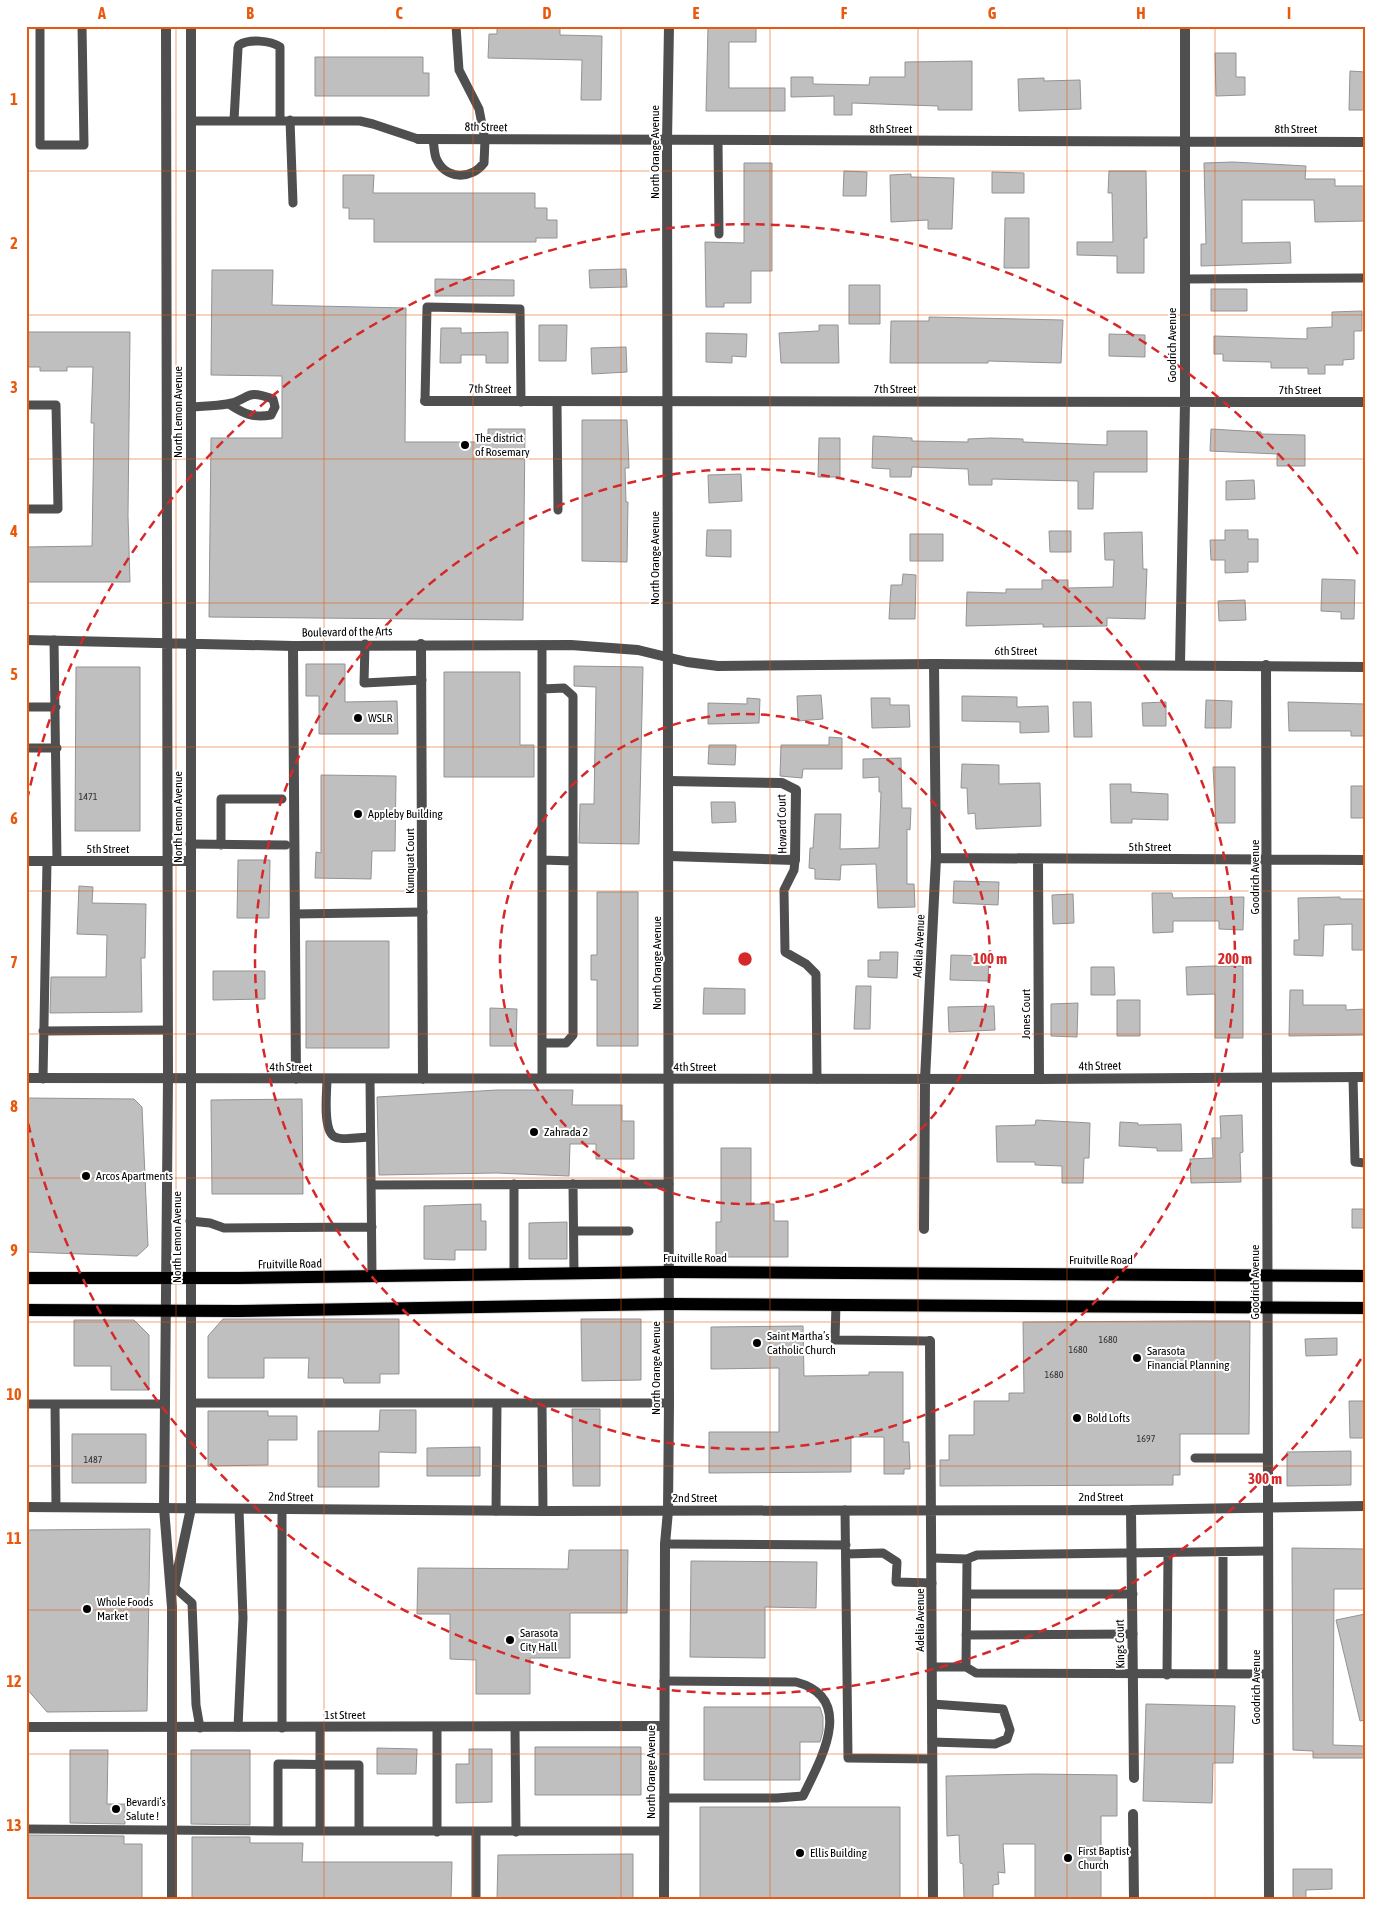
<svg xmlns="http://www.w3.org/2000/svg" width="1391" height="1925" viewBox="0 0 1391 1925" font-family="'Asap Condensed',sans-serif">
	<style>
		.building { fill: #bfbfbf; stroke: #939393 }
		.lines { fill: none; stroke-linecap: round; stroke-linejoin: round }
		.primary-casing { stroke: #dbdbdb; stroke-width: 14 }
		.service { stroke: #4f4f4f; stroke-width: 9 }
		.minor { stroke: #4f4f4f; stroke-width: 10 }
		.tertiary { stroke: #4f4f4f; stroke-width: 10 }
		.primary { stroke: #000; stroke-width: 12 }
		.grid { fill: none; stroke: #e8590c; stroke-width: 1; stroke-opacity: 0.55 }
		.ring { fill: none; stroke: #d62828; stroke-width: 2.5; stroke-dasharray: 9 6 }
		.poi-dot { fill: #000; stroke: #fff; stroke-width: 2 }
		.labels { text-anchor: middle; dominant-baseline: central; stroke-width: 4; stroke-linejoin: round; paint-order: stroke }
		.number-label { font-size: 10px; fill: #303030 }
		.street-label { font-size: 12px; fill: #000; stroke: #fff }
		.poi-label { font-size: 12px; fill: #000; stroke: #fff; text-anchor: start }
		.centre { fill: #d62828; stroke: #fff; stroke-width: 2.5 }
		.ring-label { font-size: 15px; text-anchor: middle; font-weight: bold; fill: #d62828; stroke: #fff; stroke-width: 4; stroke-linejoin: round; paint-order: stroke }
		.neatline { fill: none; stroke: #e8590c; stroke-width: 2 }
		.grid-label { font-size: 16px; text-anchor: middle; font-weight: bold; fill: #e8590c }
	</style>
	<rect width="100%" height="100%" fill="#fff"/>
	<path class="building" d="M497 26H560V35L602 36 601 100H581L582 60 488 58 489 34H497Z
		M708 26H756V42H729V88H785V111H706Z
		M1215 53H1236V77H1245V95L1216 96Z
		M315 57H423V73H429V96H315Z
		M972 61V110H938V106L852 103V115H834V96L791 97V77H813V84L869 85 870 77H905V62Z
		M1350 71 1365 72V110H1349Z
		M1044 78V81L1080 80 1081 109 1019 111 1018 79Z
		M1233 162 1306 166 1305 179H1335V186H1365V221L1315 222 1314 200H1242V243L1290 242 1291 263 1201 266V244H1206L1204 163Z
		M744 163H772V271H751V303H724V307H706L705 242 744 243Z
		M844 171 867 172 866 196H843Z
		M1109 171H1146L1147 238H1144V273H1117V256L1077 255V242H1113L1112 193H1108Z
		M992 172 1024 173V193H992Z
		M911 174V177L954 178 952 229H928V220L891 222 890 175Z
		M343 175H374L373 193H535V208H547V220H557V238H536V242H374V219H349V208H343Z
		M1005 218H1029V268H1004Z
		M626 269 627 287 590 288 589 270Z
		M212 270H273L272 305 406 308 405 442H488V429H525L523 620 209 617 211 438H282V376L211 375Z
		M435 279 514 280V296H435Z
		M849 285H880V324H849Z
		M1211 289H1247V311H1211Z
		M1362 311V331H1354V359L1343 360V365H1325V374H1308V368H1271V362L1223 361V354H1214V336L1307 339V328L1332 327V312Z
		M929 317 1063 320 1061 363 988 361V363H890L891 321H929Z
		M539 325H567L566 361H539Z
		M819 325H838L839 363H781L779 333 819 331Z
		M441 328H461V333L508 332V363H486V355H461V363H440Z
		M26 332H130L128 516 130 582H26V547L92 546 94 423H91L93 367H67V371H40V367H26Z
		M706 333 747 334 746 357 732 356V363L706 362Z
		M1109 334 1145 335V357L1109 356Z
		M626 347 627 372 592 374 591 348Z
		M582 420H627L629 468H625L626 502H628L627 562 582 561Z
		M1211 429 1261 432V434L1305 435V466H1277V454L1210 451Z
		M1107 431H1147V472H1094L1093 509H1078V481L992 479V485H969L968 469 912 467 911 477H890V469L872 468 873 436 912 438V441L968 442V439L991 438 1023 439V442L1107 445Z
		M819 438H840V477H818Z
		M741 474 742 501 709 503 708 475Z
		M1254 480 1255 499 1226 500V481Z
		M707 530H731V557L706 556Z
		M1225 530H1248V539H1258V562H1248V572L1225 573V560H1211L1210 540H1225Z
		M1049 531H1071V552H1050Z
		M1142 532 1143 569H1147L1145 619 1107 618V626L1043 627V624L966 626 967 592 1006 593V589H1042V580H1068V588L1113 587 1114 560H1105L1104 533Z
		M910 534H943V561H910Z
		M903 574 916 575 915 619H889L891 585H902Z
		M1322 579 1355 580 1354 619H1341V612L1321 611Z
		M1245 600 1246 620 1219 621 1218 601Z
		M306 664H345V702L397 701 398 734H319V696H306Z
		M574 666 643 667 639 844 579 843 580 804H594L596 687 574 686Z
		M76 667H140V831H75Z
		M444 672H520V745H534V777H444Z
		M821 695 823 719 798 721 797 696Z
		M962 696 1017 697V707L1048 706 1049 732 1020 733V722L962 721Z
		M747 698 760 699 759 723 708 724V703L747 704Z
		M871 698H890V705H909L910 727 872 728Z
		M1206 700 1232 701 1231 728H1205Z
		M1073 702H1091L1092 737H1074Z
		M1166 702V726H1143L1142 703Z
		M1288 702 1365 704V736H1351V731H1289Z
		M829 737 842 738V769H803L802 778 780 776 781 745H829Z
		M709 745H736L735 765 708 764Z
		M901 758 902 808H911L910 830 907 829V884H914L915 907 878 908 876 864 841 865 840 880 815 879V869L809 868 810 848H813L815 814H841L840 849 879 848 881 792H879V777L863 778V759Z
		M962 764 999 765V784L1040 783 1041 826 976 829 975 813 968 814 967 788H961Z
		M1213 767H1235V823H1216Z
		M321 775 396 776 395 851H372L371 879 315 878 316 852 321 853Z
		M1110 784H1131V792L1168 794V820L1132 819V823H1111Z
		M1351 786H1365V818H1351Z
		M711 802H735L736 822 712 823Z
		M238 860H270L269 918H237Z
		M954 881 999 882 998 905 953 903Z
		M79 886 93 887 92 903 146 904 145 958H141L142 1012 50 1013 51 977H106L107 935 77 934Z
		M597 892H638V1046H597V980H591V955H597Z
		M1152 893H1172L1173 898 1244 897 1243 930 1219 929V921H1173V932L1153 933Z
		M1073 894 1074 923 1053 924 1052 895Z
		M1340 897V899H1365V950H1352V924L1324 925 1323 956 1294 955V940H1299L1298 898Z
		M306 941H389V1048H306Z
		M880 952H898L897 978 868 977V960H880Z
		M951 955 989 956 988 981 950 980Z
		M1214 966H1243V1038H1215V994L1187 995 1186 967Z
		M1091 967H1114L1115 995H1091Z
		M213 971H265V999L213 1000Z
		M856 986H871L870 1029H854Z
		M704 988 745 989V1014H703Z
		M1290 990H1303V1005H1346V1010L1365 1009V1035L1289 1036Z
		M1117 1000H1140V1036H1117Z
		M1078 1003 1077 1037 1051 1036V1004Z
		M994 1006 995 1030 949 1032 948 1007Z
		M490 1008 517 1009 516 1046H490Z
		M497 1090H573L572 1105H622V1121H634V1159H596V1144H570L569 1176 496 1173 379 1175 377 1097Z
		M26 1098 134 1099 142 1107 148 1246 137 1256 26 1252Z
		M302 1099 303 1194H212L211 1100Z
		M1242 1115 1243 1152 1240 1153 1241 1182 1191 1183 1190 1159 1213 1158 1212 1138H1221L1220 1116Z
		M1036 1120 1090 1123 1089 1158H1084L1083 1183H1062V1166L1035 1165V1162H997L996 1126 1035 1125Z
		M1120 1122 1138 1123V1125L1181 1124 1182 1151H1157V1148L1119 1146Z
		M721 1148H751V1204H774V1221H788V1257H716V1222H721Z
		M481 1204V1221H486V1250H455V1260L424 1259V1206Z
		M1352 1209H1365V1228H1352Z
		M567 1222V1259H529V1223Z
		M223 1319H399V1374H380V1383H344L343 1378H308L309 1358H264V1378H208V1336Z
		M581 1319H641V1380L582 1381Z
		M74 1320H134L149 1335V1390H111V1366H74Z
		M1191 1321H1250L1249 1434H1180V1475H1173V1485L940 1486V1460H949V1435H974V1401H1009V1393H1024L1023 1322Z
		M803 1326 804 1376 869 1375V1372H903V1442H909L910 1469H904V1474H884V1437H851V1472L709 1473V1432H779V1368L711 1369V1327Z
		M1337 1338V1355L1306 1356 1305 1339Z
		M1349 1401H1365V1438H1350Z
		M572 1409H600V1486H573Z
		M380 1410H416V1453L379 1452V1487H318V1431H379Z
		M208 1411H268V1416H297V1440H268V1465L208 1466Z
		M72 1434H146V1483H72Z
		M480 1447V1476H427V1448Z
		M1351 1451V1485L1287 1486V1452Z
		M150 1529 147 1711 47 1712 26 1688V1530Z
		M1292 1548 1365 1549V1589H1334L1333 1745 1365 1746V1758H1313V1751L1293 1750Z
		M569 1550H628L627 1613H570V1658H530V1694H476V1660L450 1659V1614H417L418 1568 568 1569Z
		M691 1561 817 1562 816 1608 765 1607V1658L690 1657Z
		M1365 1614V1720L1360 1721 1336 1620Z
		M1146 1704 1235 1706 1233 1763H1213L1212 1803 1143 1801Z
		M704 1707H820L823 1717V1731L820 1742H800V1780H704Z
		M535 1747H641V1795H535Z
		M377 1748 417 1749 416 1774H377Z
		M469 1749H492V1802L456 1803V1764H469Z
		M70 1750H108L107 1804H125V1824L70 1823Z
		M191 1750H250V1825L191 1824Z
		M1034 1774 1117 1775V1816H1101V1899H1035V1844H1003L1005 1873 998 1872 999 1884 993 1885V1899H964L963 1864 960 1863 959 1835 947 1836 946 1776Z
		M700 1807H900V1899H700Z
		M26 1835 124 1836V1844H142V1898L26 1899Z
		M192 1837H250V1843H303L302 1862H452L451 1899H192Z
		M633 1854V1899H497L498 1855Z
		M1293 1869H1332V1889L1306 1890V1899H1293Z"/>
	<g class="lines">
		<g class="primary-casing">
			<path id="primary" d="M26 1278H237L669 1272 1365 1276
				M26 1310 238 1311 669 1304 1365 1308"/>
		</g>
		<path class="service" d="M40 26V145H84L82 26
			M234 120 238 48 239 45C249 39 270 40 280 47V120
			M290 120 293 203
			M191 121H360L373 124 418 139
			M433 139C434 145 434 152 436 158 445 180 471 180 484 163L485 140 479 109 459 70 456 26
			M718 141 719 234
			M1185 279 1365 278
			M425 401 427 307 520 309 521 402
			M557 402 558 510
			M26 405H56L58 509H26
			M191 407C203 406 216 406 227 404 251 400 243 388 273 399L275 407 271 415C253 418 244 414 229 404
			M54 640 57 861
			M365 644 364 683 422 680
			M26 707H56
			M26 748H57
			M190 844 286 845
			M221 845V799H282
			M542 860 573 861
			M795 860 794 870 784 890 785 952 806 964 816 974 817 1079
			M295 914 423 912
			M43 1031 168 1030
			M542 1043H566L573 1035V696L564 688 542 689
			M1353 1077 1355 1162 1365 1163
			M542 1078V645
			M43 1079 47 861
			M327 1079C327 1092 322 1131 335 1137 344 1141 360 1137 370 1137
			M370 1079 372 1276
			M514 1184V1273
			M573 1184 574 1273
			M371 1185 669 1184
			M190 1221 210 1223 224 1228 372 1227
			M574 1231H629
			M836 1304 835 1340 930 1341
			M191 1403H669
			M542 1403 543 1511
			M26 1404H165
			M55 1404 56 1507
			M1195 1458H1268
			M845 1510 848 1758 932 1759
			M496 1511 497 1403
			M665 1544 846 1545
			M1223 1552V1674
			M846 1554 883 1553 897 1562 896 1582 932 1583
			M932 1558 967 1559 966 1667H932
			M967 1559 977 1555 1268 1551
			M174 1587 192 1603 196 1705 200 1728
			M967 1594H1133
			M966 1635 1133 1634
			M966 1667 976 1673 1268 1674
			M1167 1675 1168 1553
			M664 1681 796 1682C857 1698 820 1761 803 1796L777 1798H664
			M932 1704 1003 1709 1010 1730 1007 1739 995 1744 932 1742
			M238 1727 243 1618 239 1509
			M437 1727V1832
			M515 1727 516 1832
			M282 1728V1509
			M26 1829 278 1831H664
			M278 1831V1764L359 1765V1831
			M320 1831V1727
			M476 1832V1899"/>
		<path class="minor" d="M418 139 1365 142
			M425 401 1365 402
			M421 644 423 1079
			M293 646 296 1079
			M1180 664 1185 403V26
			M1266 665 1269 1899
			M669 781 782 783 796 790 795 860 669 856
			M936 858 1365 860
			M1038 859 1039 1079
			M26 861H190
			M26 1078 1039 1079 1365 1077
			M924 1229 925 1079 936 858 934 664
			M930 1341 933 1899
			M26 1507 543 1511 1131 1510 1365 1506
			M1131 1510 1134 1778
			M26 1727 664 1726
			M1133 1814 1134 1899"/>
		<path class="tertiary" d="M166 26 168 1079 164 1508 172 1607V1899
			M26 640 293 646 571 645 638 650 687 662 718 666 934 664 1365 667
			M174 1588 191 1508V26
			M664 1899 665 1544 668 1511 669 1403 667 141 669 26"/>
		<use href="#primary" class="primary"/>
	</g>
	<path class="grid" d="M176 26V1899M324 26V1899M473 26V1899M621 26V1899M770 26V1899M918 26V1899M1067 26V1899M1215 26V1899M26 171H1365M26 315H1365M26 459H1365M26 603H1365M26 747H1365M26 891H1365M26 1034H1365M26 1178H1365M26 1322H1365M26 1466H1365M26 1610H1365M26 1754H1365"/>
	<g class="ring">
		<circle cx="745" cy="959" r="245"/>
		<circle cx="745" cy="959" r="490"/>
		<path d="M1361 1359A735 735 0 0 1 27 1118M27 800A735 735 0 0 1 1361 559"/>
	</g>
	<g class="poi-dot">
		<circle cx="465" cy="445" r="5"/>
		<circle cx="358" cy="718" r="5"/>
		<circle cx="358" cy="814" r="5"/>
		<circle cx="534" cy="1132" r="5"/>
		<circle cx="86" cy="1176" r="5"/>
		<circle cx="757" cy="1343" r="5"/>
		<circle cx="1137" cy="1358" r="5"/>
		<circle cx="1077" cy="1418" r="5"/>
		<circle cx="87" cy="1609" r="5"/>
		<circle cx="510" cy="1640" r="5"/>
		<circle cx="116" cy="1809" r="5"/>
		<circle cx="800" cy="1853" r="5"/>
		<circle cx="1068" cy="1858" r="5"/>
	</g>
	<g class="labels">
		<g class="number-label">
			<text x="88" y="796">1471</text>
			<text x="1108" y="1339">1680</text>
			<text x="1078" y="1349">1680</text>
			<text x="1054" y="1374">1680</text>
			<text x="1146" y="1438">1697</text>
			<text x="93" y="1459">1487</text>
		</g>
		<g class="street-label">
			<text transform="translate(486 127) rotate(1)">8th Street</text>
			<text x="891" y="129">8th Street</text>
			<text x="1296" y="129">8th Street</text>
			<text transform="translate(655 152) rotate(-90)">North Orange Avenue</text>
			<text transform="translate(1172 345) rotate(-90)">Goodrich Avenue</text>
			<text transform="translate(490 389) rotate(1)">7th Street</text>
			<text x="895" y="389">7th Street</text>
			<text x="1300" y="390">7th Street</text>
			<text transform="translate(178 412) rotate(-90)">North Lemon Avenue</text>
			<text transform="translate(655 558) rotate(-90)">North Orange Avenue</text>
			<text transform="translate(347 632) rotate(-1)">Boulevard of the Arts</text>
			<text x="1016" y="651">6th Street</text>
			<text transform="translate(178 817) rotate(-90)">North Lemon Avenue</text>
			<text transform="translate(782 824) rotate(-91)">Howard Court</text>
			<text x="1150" y="847">5th Street</text>
			<text x="108" y="849">5th Street</text>
			<text transform="translate(410 861) rotate(-90)">Kumquat Court</text>
			<text transform="translate(1255 877) rotate(-90)">Goodrich Avenue</text>
			<text transform="translate(919 946) rotate(-87)">Adelia Avenue</text>
			<text transform="translate(657 963) rotate(-90)">North Orange Avenue</text>
			<text transform="translate(1026 1014) rotate(-90)">Jones Court</text>
			<text transform="translate(1100 1066) rotate(-1)">4th Street</text>
			<text x="291" y="1067">4th Street</text>
			<text x="695" y="1067">4th Street</text>
			<text transform="translate(177 1237) rotate(-90)">North Lemon Avenue</text>
			<text x="695" y="1258">Fruitville Road</text>
			<text x="1101" y="1260">Fruitville Road</text>
			<text transform="translate(290 1264) rotate(-1)">Fruitville Road</text>
			<text transform="translate(1255 1282) rotate(-90)">Goodrich Avenue</text>
			<text transform="translate(656 1368) rotate(-90)">North Orange Avenue</text>
			<text transform="translate(291 1497) rotate(1)">2nd Street</text>
			<text x="1101" y="1497">2nd Street</text>
			<text x="695" y="1498">2nd Street</text>
			<text transform="translate(920 1620) rotate(-90)">Adelia Avenue</text>
			<text transform="translate(1120 1644) rotate(-91)">Kings Court</text>
			<text transform="translate(1256 1687) rotate(-90)">Goodrich Avenue</text>
			<text x="345" y="1715">1st Street</text>
			<text transform="translate(651 1772) rotate(-90)">North Orange Avenue</text>
		</g>
		<g class="poi-label">
			<text x="475" y="438">The district<tspan x="475" dy="14">of Rosemary</tspan></text>
			<text x="368" y="718">WSLR</text>
			<text x="368" y="814">Appleby Building</text>
			<text x="544" y="1132">Zahrada 2</text>
			<text x="96" y="1176">Arcos Apartments</text>
			<text x="767" y="1336">Saint Martha’s<tspan x="767" dy="14">Catholic Church</tspan></text>
			<text x="1147" y="1351">Sarasota<tspan x="1147" dy="14">Financial Planning</tspan></text>
			<text x="1087" y="1418">Bold Lofts</text>
			<text x="97" y="1602">Whole Foods<tspan x="97" dy="14">Market</tspan></text>
			<text x="520" y="1633">Sarasota<tspan x="520" dy="14">City Hall</tspan></text>
			<text x="126" y="1802">Bevardi’s<tspan x="126" dy="14">Salute !</tspan></text>
			<text x="1078" y="1851">First Baptist<tspan x="1078" dy="14">Church</tspan></text>
			<text x="810" y="1853">Ellis Building</text>
		</g>
	</g>
	<circle cx="745" cy="959" r="8" class="centre"/>
	<g class="ring-label">
		<text x="990" y="964">100 m</text>
		<text x="1235" y="964">200 m</text>
		<text x="1265" y="1484">300 m</text>
	</g>
	<rect width="1391" height="1925" fill="none" stroke="#ffffff" stroke-width="55"/>
	<rect x="28" y="28" width="1336" height="1870" class="neatline"/>
	<g class="grid-label">
		<text x="102" y="19">A</text>
		<text x="250" y="19">B</text>
		<text x="399" y="19">C</text>
		<text x="547" y="19">D</text>
		<text x="696" y="19">E</text>
		<text x="844" y="19">F</text>
		<text x="992" y="19">G</text>
		<text x="1141" y="19">H</text>
		<text x="1289" y="19">I</text>
		<text x="14" y="105">1</text>
		<text x="14" y="249">2</text>
		<text x="14" y="393">3</text>
		<text x="14" y="537">4</text>
		<text x="14" y="680">5</text>
		<text x="14" y="824">6</text>
		<text x="14" y="968">7</text>
		<text x="14" y="1112">8</text>
		<text x="14" y="1256">9</text>
		<text x="14" y="1400">10</text>
		<text x="14" y="1544">11</text>
		<text x="14" y="1687">12</text>
		<text x="14" y="1831">13</text>
	</g>
</svg>
